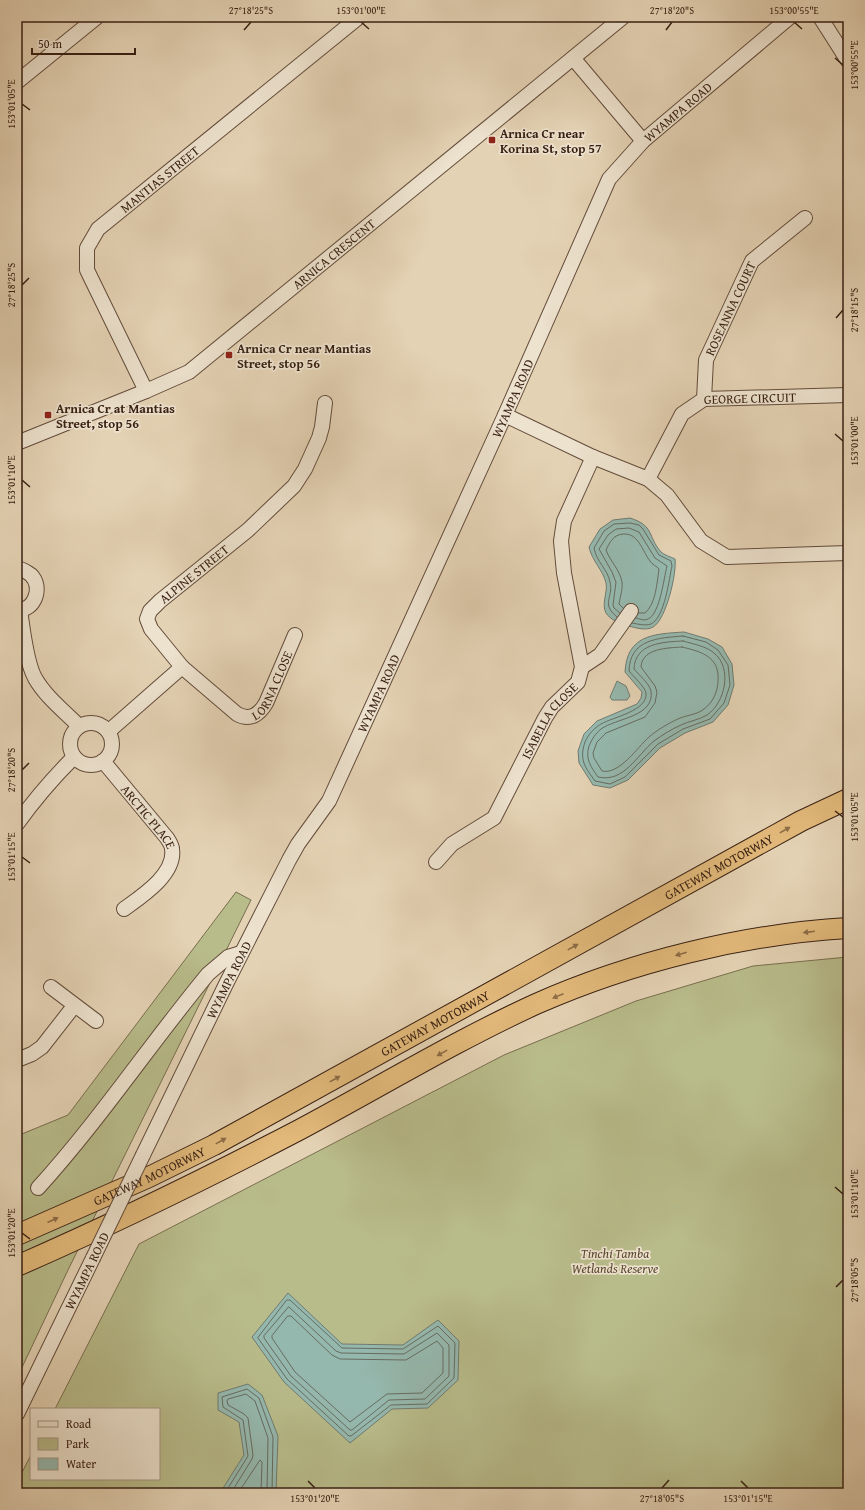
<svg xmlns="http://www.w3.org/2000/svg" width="865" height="1510" viewBox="0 0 865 1510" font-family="'Gentium Book Plus',serif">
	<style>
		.green { fill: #b8bb8a; stroke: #786e4e }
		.water { fill: #95b8ae; stroke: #707b70 }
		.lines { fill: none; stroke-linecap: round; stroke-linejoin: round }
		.shore { stroke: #666c60; stroke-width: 1 }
		.minor-casing { stroke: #634c3b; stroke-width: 16 }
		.highway-casing { stroke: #382013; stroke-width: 22 }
		.minor { stroke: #ede2ce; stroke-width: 14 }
		.highway { stroke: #e2b97a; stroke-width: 20 }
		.minor-bridge-casing { stroke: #634c3b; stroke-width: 16; stroke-linecap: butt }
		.minor-bridge { stroke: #ede2ce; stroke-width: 14 }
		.oneway { fill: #8d6c46 }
		.ticks { fill: none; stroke: #382013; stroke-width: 1.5 }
		.poi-dot { fill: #8f2418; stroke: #ede2ce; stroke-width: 1.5 }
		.labels { text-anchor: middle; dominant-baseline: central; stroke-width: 3.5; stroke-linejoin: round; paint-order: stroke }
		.street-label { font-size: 13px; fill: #382013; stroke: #ede2ce }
		.poi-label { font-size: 13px; font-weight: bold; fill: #382013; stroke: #ede2ce; text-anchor: start }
		.park-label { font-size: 13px; font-style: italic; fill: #584731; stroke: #ede2ce }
		.neatline { fill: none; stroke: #382013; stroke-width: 1.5 }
		.ticks-label { font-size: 10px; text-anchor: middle; fill: #382013 }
	</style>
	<rect width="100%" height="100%" fill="#e4d2b4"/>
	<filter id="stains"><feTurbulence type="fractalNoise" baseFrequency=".005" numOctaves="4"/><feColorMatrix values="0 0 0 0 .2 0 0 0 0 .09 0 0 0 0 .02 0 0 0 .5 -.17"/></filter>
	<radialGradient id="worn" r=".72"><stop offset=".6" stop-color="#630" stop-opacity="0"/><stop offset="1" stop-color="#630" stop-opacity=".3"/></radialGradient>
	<path class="green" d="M236 892 251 900 68 1270 17 1378V1136L68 1115Z
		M848 957V1493H17V1482L31 1455V1479H159V1409H55L139 1244 504 1055 636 1001 753 966Z"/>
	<path class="water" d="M630 518C655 526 647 536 661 552 664 555 671 557 675 559 677 573 666 620 653 627 646 631 636 628 629 626 622 624 610 620 606 613 601 604 608 592 606 583 603 570 592 561 589 547L600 529 613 520Z
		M684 632 708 639 722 647 732 664 734 685 728 705 713 722 685 733 660 748 628 780 610 788 593 785 579 763 578 751 584 734 597 721 637 704 641 698 642 692 625 672C627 635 653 634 684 632Z
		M617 681 626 686 630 696 627 700H612L610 697Z
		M288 1293 342 1344 403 1345 438 1320 459 1341 458 1380 428 1408 392 1409 350 1443 284 1382 252 1337Z
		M248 1384 262 1395 278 1436 276 1493H220L244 1455 239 1422 218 1410V1393Z"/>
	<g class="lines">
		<path class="shore" d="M623 608 619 604C620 597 623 589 622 582 620 570 610 561 606 550 610 542 613 535 623 534 639 533 642 551 650 561 652 565 657 566 659 569 657 582 656 604 645 613H639
			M620 613 614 608 613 605 616 582 612 572 599 549 608 535 616 529 629 528 639 532 655 558 667 566C664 577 660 614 648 619 644 621 640 619 636 618
			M617 617C600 603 614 598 610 582 608 570 596 561 594 548L604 531 614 524 630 523 639 525 643 529 659 555 671 561 672 566C669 579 665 617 651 624 645 626 638 624 632 623
			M683 636 706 642 718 650 728 665 730 685 724 703 710 719 683 729 658 744 625 777 610 784 595 781C585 767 579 760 585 742 588 735 594 728 601 724 613 717 648 711 646 693 645 687 633 676 629 671 630 639 658 638 683 636Z
			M683 641C693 644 706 646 714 653 733 668 725 703 707 715 699 720 689 721 681 725 672 729 662 735 654 741 637 755 624 783 598 777 591 767 585 759 589 746 592 739 595 734 601 729 616 718 655 717 651 691 649 683 639 675 634 669 635 643 663 642 683 641Z
			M682 647C698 651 716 655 718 674 719 688 715 701 704 709 697 715 686 715 678 719 669 723 657 730 649 737 637 748 619 775 602 771L594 758 593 753 597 742 606 733 645 717 655 703 657 692 655 686 641 667C642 648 668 648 682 647Z
			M287 1300H290L342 1348 403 1349 438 1326 455 1343 454 1378 427 1404 391 1405 351 1436H349L287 1379 258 1338Z
			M289 1307 336 1351 341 1353 404 1354 437 1333 449 1345V1376L425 1399 389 1400 352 1430H350L291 1376 264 1338V1336Z
			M288 1316H291L332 1355 340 1359 406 1360 437 1341 443 1348V1373L422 1393 387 1394 350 1422 295 1372 272 1338V1336Z
			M225 1493 248 1456 243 1420 223 1407 222 1397 247 1389 259 1398 273 1437 272 1493
			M231 1493 252 1459 253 1455 248 1418 244 1414 228 1405 227 1401 228 1399 246 1394 255 1401 268 1438 267 1493
			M238 1493 260 1460 262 1462 261 1493"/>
		<g class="minor-casing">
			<g id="minor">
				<path d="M820 17 848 61"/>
				<path d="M573 58 643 141"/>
				<path d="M17 82 97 17"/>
				<path id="s1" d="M146 391 87 270V248L98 229 359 17"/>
				<path id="s2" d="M704 399 706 360 752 261 805 218"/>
				<path d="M505 415 593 457 648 479 667 495 701 541 727 557 848 553"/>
				<path id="s3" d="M17 443 146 391 189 372 623 17"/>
				<path id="s4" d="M648 479 682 414 704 399 848 395"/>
				<path d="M17 568C22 569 27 572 31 575 43 587 35 611 17 610"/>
				<path d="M20 610C23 629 26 662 35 678 45 696 64 711 79 726"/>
				<path id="s5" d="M182 667 237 714C250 721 259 715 266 703L295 635"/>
				<path d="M582 667 600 655 631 611"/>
				<circle cx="91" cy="744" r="21"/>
				<path id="s6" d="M109 731 182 667 151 629 147 619 150 611 160 601 248 530 294 486 305 469 319 438 322 427 325 403"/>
				<path id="s7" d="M103 761 167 838C169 841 172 846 172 849 176 874 142 896 124 909"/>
				<path d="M17 824C34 800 53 778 74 757"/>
				<path id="s8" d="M436 862 452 844 494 818 545 718 552 707 578 682 582 667 564 573 561 541 564 521 593 457"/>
				<path d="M51 987 96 1021"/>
				<path d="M17 1060 32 1054 42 1047 74 1006"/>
				<path id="s9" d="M143 1155 226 984 289 860 298 844 329 801 505 415 609 179 643 141 790 17"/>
				<path d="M38 1188C99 1121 150 1044 208 974L228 957 241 953"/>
				<path d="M17 1414 93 1258"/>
			</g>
		</g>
		<g class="highway-casing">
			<g id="highway">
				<path id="s10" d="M17 1235 149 1177 214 1145 801 821 848 799"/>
				<path d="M17 1266C113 1224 207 1178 299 1130 378 1088 455 1041 536 1004 631 962 744 934 848 928"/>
			</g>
		</g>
		<use href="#minor" class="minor"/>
		<use href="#highway" class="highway"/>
		<g class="minor-bridge-casing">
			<path id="minor-bridge" d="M93 1258 143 1155"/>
		</g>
		<use href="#minor-bridge" class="minor-bridge"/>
	</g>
	<defs><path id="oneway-solid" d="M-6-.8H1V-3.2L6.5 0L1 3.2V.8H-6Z"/></defs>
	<g class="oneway">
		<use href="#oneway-solid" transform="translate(785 830) rotate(-29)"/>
		<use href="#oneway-solid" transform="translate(809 932) rotate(173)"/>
		<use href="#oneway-solid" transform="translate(573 947) rotate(-29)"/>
		<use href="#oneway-solid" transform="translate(681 954) rotate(164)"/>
		<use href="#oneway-solid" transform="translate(558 996) rotate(158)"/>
		<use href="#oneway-solid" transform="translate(442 1053) rotate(151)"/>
		<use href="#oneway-solid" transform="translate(335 1079) rotate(-29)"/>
		<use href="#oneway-solid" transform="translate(221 1141) rotate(-29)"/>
		<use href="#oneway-solid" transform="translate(53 1220) rotate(-24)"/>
	</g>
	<path class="ticks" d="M361 22 369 29M794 22 802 29M244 30 251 22M666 30 672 22M835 58 843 65M22 104 30 110M22 285 29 278M836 318 843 310M835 434 843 441M22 480 30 487M22 770 29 763M835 811 843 817M22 857 30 863M835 1187 843 1194M22 1233 30 1239M836 1287 843 1280M308 1481 315 1488M741 1481 748 1488M662 1488 669 1480"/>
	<g class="poi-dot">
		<rect x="488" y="136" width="8" height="8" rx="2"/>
		<rect x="225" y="351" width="8" height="8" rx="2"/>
		<rect x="44" y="411" width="8" height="8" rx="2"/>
	</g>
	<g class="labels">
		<g class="street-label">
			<text stroke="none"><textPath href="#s9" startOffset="1179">WYAMPA ROAD</textPath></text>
			<text stroke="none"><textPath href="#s1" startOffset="258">MANTIAS STREET</textPath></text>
			<text stroke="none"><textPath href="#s3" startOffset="373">ARNICA CRESCENT</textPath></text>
			<text stroke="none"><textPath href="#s2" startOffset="96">ROSEANNA COURT</textPath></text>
			<text stroke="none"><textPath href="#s9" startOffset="843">WYAMPA ROAD</textPath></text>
			<text stroke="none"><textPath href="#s4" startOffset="146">GEORGE CIRCUIT</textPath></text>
			<text stroke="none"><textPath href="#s6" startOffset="223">ALPINE STREET</textPath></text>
			<text stroke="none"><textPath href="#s5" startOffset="126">LORNA CLOSE</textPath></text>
			<text stroke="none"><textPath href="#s9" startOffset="519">WYAMPA ROAD</textPath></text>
			<text stroke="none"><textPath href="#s8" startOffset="186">ISABELLA CLOSE</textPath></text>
			<text stroke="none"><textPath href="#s7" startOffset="72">ARCTIC PLACE</textPath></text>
			<text stroke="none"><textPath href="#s10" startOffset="793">GATEWAY MOTORWAY</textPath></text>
			<text stroke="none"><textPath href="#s9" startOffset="195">WYAMPA ROAD</textPath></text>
			<text stroke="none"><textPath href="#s10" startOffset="469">GATEWAY MOTORWAY</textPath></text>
			<text stroke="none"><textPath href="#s10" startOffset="145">GATEWAY MOTORWAY</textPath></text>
			<text transform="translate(87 1271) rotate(-64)">WYAMPA ROAD</text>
		</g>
		<g class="poi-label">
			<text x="500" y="133">Arnica Cr near<tspan x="500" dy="15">Korina St, stop 57</tspan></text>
			<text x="237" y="348">Arnica Cr near Mantias<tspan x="237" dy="15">Street, stop 56</tspan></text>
			<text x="56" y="408">Arnica Cr at Mantias<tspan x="56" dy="15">Street, stop 56</tspan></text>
		</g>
		<g class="park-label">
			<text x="615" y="1253">Tinchi Tamba<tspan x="615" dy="15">Wetlands Reserve</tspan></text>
		</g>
	</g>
	<rect width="865" height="1510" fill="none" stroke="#e4d2b4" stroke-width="44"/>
	<rect x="30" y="1408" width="130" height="72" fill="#ede2ce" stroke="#a59483"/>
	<rect x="38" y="1421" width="20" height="6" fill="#ede2ce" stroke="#a59483"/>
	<text x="66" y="1428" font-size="12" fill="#382013">Road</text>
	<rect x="38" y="1438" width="20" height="12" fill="#b8bb8a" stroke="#a59483"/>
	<text x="66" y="1448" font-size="12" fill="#382013">Park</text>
	<rect x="38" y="1458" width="20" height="12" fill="#95b8ae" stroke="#a59483"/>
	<text x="66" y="1468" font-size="12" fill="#382013">Water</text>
	<path d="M32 48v6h103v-6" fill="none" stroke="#382013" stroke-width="2"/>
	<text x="38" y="48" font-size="12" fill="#382013" stroke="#ede2ce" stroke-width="3" paint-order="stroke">50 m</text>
	<rect x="22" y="22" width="821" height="1466" class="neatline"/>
	<g class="ticks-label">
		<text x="251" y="14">27°18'25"S</text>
		<text x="361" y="14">153°01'00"E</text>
		<text x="672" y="14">27°18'20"S</text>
		<text x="794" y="14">153°00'55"E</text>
		<text transform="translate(854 65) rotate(-90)" y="4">153°00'55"E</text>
		<text transform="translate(11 104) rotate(-90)" y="4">153°01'05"E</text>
		<text transform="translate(11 285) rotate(-90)" y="4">27°18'25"S</text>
		<text transform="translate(854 310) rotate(-90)" y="4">27°18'15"S</text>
		<text transform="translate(854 441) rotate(-90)" y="4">153°01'00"E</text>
		<text transform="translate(11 480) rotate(-90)" y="4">153°01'10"E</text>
		<text transform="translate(11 770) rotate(-90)" y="4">27°18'20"S</text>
		<text transform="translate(854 817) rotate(-90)" y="4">153°01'05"E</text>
		<text transform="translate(11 857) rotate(-90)" y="4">153°01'15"E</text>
		<text transform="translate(854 1194) rotate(-90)" y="4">153°01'10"E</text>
		<text transform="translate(11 1233) rotate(-90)" y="4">153°01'20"E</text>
		<text transform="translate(854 1280) rotate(-90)" y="4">27°18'05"S</text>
		<text x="315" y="1502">153°01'20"E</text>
		<text x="662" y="1502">27°18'05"S</text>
		<text x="748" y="1502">153°01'15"E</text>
	</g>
	<rect width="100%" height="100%" filter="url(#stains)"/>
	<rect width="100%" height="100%" fill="url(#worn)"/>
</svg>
